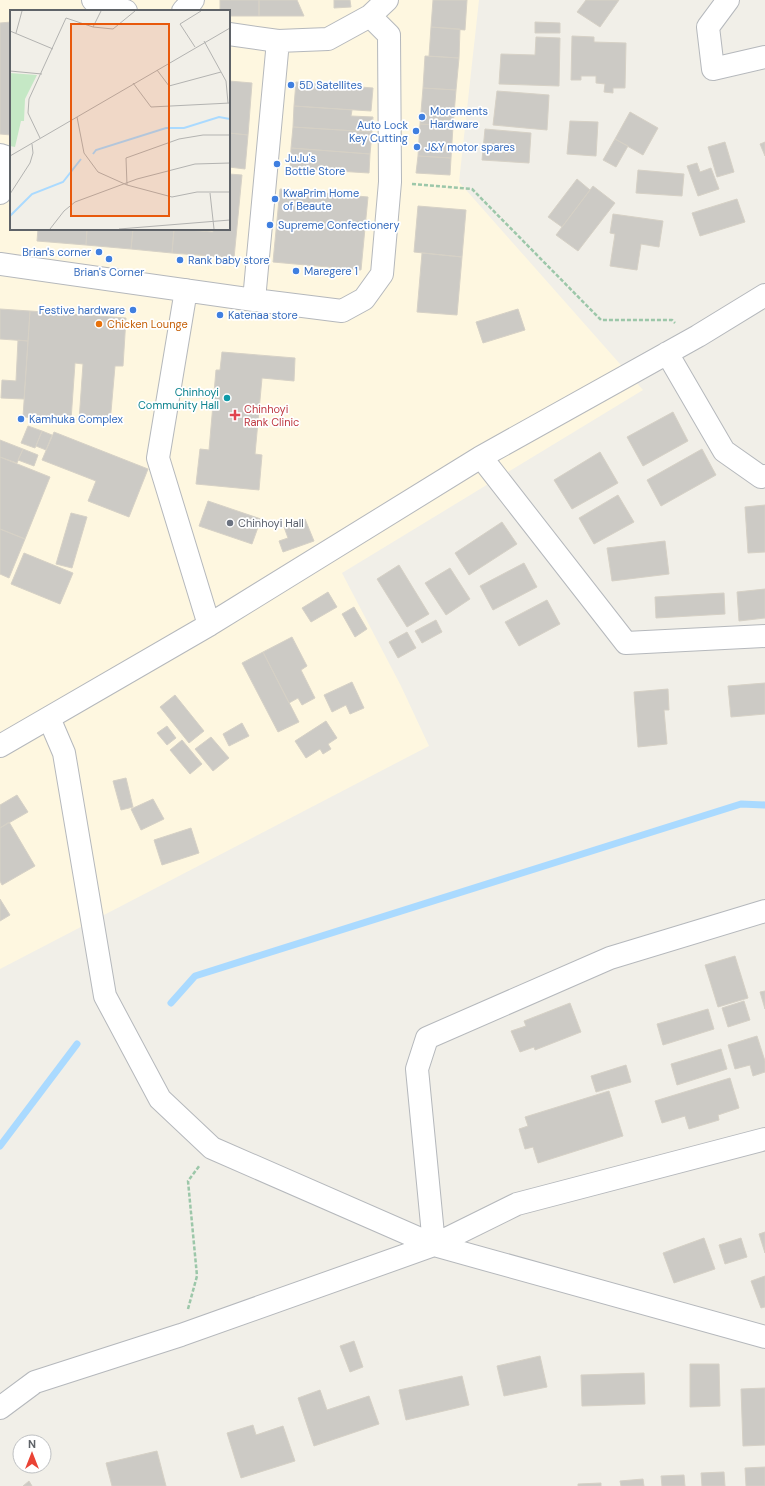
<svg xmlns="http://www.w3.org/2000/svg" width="765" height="1486" viewBox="0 0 765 1486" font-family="'DM Sans',sans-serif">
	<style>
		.commercial { fill: #fef7e0; fill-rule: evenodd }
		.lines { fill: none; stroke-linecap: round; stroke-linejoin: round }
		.stream { stroke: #aadaff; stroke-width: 7 }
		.building { fill: #cccac5; stroke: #d6d1c6 }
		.minor-casing { stroke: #b5b8bc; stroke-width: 24 }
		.path { stroke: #9cc7a9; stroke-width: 2.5; stroke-dasharray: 4 2; stroke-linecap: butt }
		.minor { stroke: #fff; stroke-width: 22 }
		.shop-dot { fill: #3f7fe0; stroke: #fff; stroke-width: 1.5 }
		.food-dot { fill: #e8710a; stroke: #fff; stroke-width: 1.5 }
		.culture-dot { fill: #0f9aa8; stroke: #fff; stroke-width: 1.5 }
		.health-dot { fill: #e0444e; stroke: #fff; stroke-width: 1.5 }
		.worship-dot { fill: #6b7280; stroke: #fff; stroke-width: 1.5 }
		.labels { text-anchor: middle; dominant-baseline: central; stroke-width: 3.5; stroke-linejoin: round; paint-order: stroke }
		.shop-label { font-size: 11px; fill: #366cbe; stroke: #fff; text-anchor: start }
		.food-label { font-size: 11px; fill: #c56008; stroke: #fff; text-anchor: start }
		.culture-label { font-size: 11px; fill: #0d838f; stroke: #fff; text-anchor: end }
		.health-label { font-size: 11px; fill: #be3a42; stroke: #fff; text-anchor: start }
		.worship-label { font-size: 11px; fill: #5b616d; stroke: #fff; text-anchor: start }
		.inset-river { fill: none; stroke: #aadaff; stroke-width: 2 }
		.inset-road { fill: none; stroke: #b3b3b1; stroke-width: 1 }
		.view { fill: #e8590c; fill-opacity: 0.15; stroke: #e8590c; stroke-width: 2 }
		.inset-edge { fill: none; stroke: #5f6368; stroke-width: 2 }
	</style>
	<rect width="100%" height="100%" fill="#f1efe8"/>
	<path class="commercial" d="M0 0H479L459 182 643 390 342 573 401 686 429 746 0 969ZM11 11H229V229H11Z"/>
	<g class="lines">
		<path class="stream" d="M171 1003 195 976 741 804 765 805
			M0 1146 77 1044"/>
	</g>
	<path class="building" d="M220 0H259V16H229V11H220Z
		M259 0H297L304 16H259Z
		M334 0H350L351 7 334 8Z
		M433 0H467L465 30 431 27Z
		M586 0H619L600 27 577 12Z
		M11 22V135L0 134V23Z
		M535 22 560 23V33H535Z
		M431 27 460 29 459 58 429 56Z
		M572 36 594 37V42L626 43 625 88H613V93L604 92 605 84 596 83V76H581V80H571Z
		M536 37 560 38 559 86 499 84 501 54 535 55Z
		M425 56 459 58 456 90 423 88Z
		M229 81 252 83 248 135 229 133Z
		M296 82 373 88 371 111 294 106Z
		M423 88 456 90 453 126 420 124Z
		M497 91 549 95 547 130 493 125Z
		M294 106 352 110 351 116 373 117 372 132 293 127Z
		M630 112 658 128 643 155 615 139Z
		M570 121 598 122 596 156 567 154Z
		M420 124 453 126 451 158 418 156Z
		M293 127 372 132 370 154 291 148Z
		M485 129 531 133 529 163 482 160Z
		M229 133 248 135 245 169 229 167Z
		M615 139 628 146 616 167 603 160Z
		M725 142 734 172 717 177 708 147Z
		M765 142V156L760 144Z
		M291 148 370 154 369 173 290 168Z
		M418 156 451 158 450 175 416 173Z
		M697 163 700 172 711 168 719 189 698 196 687 166Z
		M638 170 684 174 682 196 636 193Z
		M229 174 242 175 234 258 172 253 174 229 213 232V229H229Z
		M577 179 590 190 562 227 548 217Z
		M593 186 615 203 578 251 556 235Z
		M280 189 368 197 361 270 273 262Z
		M737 199 745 222 700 236 692 213Z
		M418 206 466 210 462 257 414 252Z
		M613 214 663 221 659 247 641 244 637 270 610 266 615 234 610 233Z
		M38 229H87L86 245 37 241Z
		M87 229H133L131 249 86 245Z
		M133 229H174L172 253 131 249Z
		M422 253 462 257 457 315 417 312Z
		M0 309 30 311 28 341 0 339Z
		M518 309 525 330 483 343 476 322Z
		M30 311 126 318 123 366H115L110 423 79 421 83 364 75 363 71 420 23 417Z
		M18 340 28 341 24 399 1 398 2 380 16 381Z
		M222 352 295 358 294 381 262 378 255 454 262 455 259 490 196 484 200 449 209 450 216 370H220Z
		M673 412 688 441 643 466 627 437Z
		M28 426 42 431 35 448 21 443Z
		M42 431 52 435 46 450 36 446Z
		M54 432 148 469 129 517 88 501 96 481 42 460Z
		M0 440 23 449 17 463 0 457Z
		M23 449 38 455 34 466 18 460Z
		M702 449 716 475 661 506 647 480Z
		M600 452 618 483 572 509 554 480Z
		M0 457 50 477 25 539 0 529Z
		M618 495 634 522 594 544 579 518Z
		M208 501 261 519 252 544 199 526Z
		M765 505V552L748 553 745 507Z
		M71 513 87 517 72 568 56 564Z
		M305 519 314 541 283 552 279 541 288 538 284 527Z
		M502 522 517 544 469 575 455 553Z
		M0 529 25 539 9 578 0 574Z
		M665 541 669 574 612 581 607 548Z
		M24 553 73 573 60 604 11 584Z
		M524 563 537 587 493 610 480 586Z
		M399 565 429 614 407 627 377 579Z
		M450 568 470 599 446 615 425 583Z
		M765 589V618L739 621 737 592Z
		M328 592 337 607 311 622 302 608Z
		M724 593 725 614 656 618 655 597Z
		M547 600 560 624 519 646 505 622Z
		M354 607 367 629 355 637 342 614Z
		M436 620 442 632 422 643 415 631Z
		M407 632 416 648 398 658 389 642Z
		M292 637 307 666 301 670 315 698 302 705 298 698 289 703 263 652Z
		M263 652 299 722 278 732 242 663Z
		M352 682 364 708 350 714 346 705 332 712 324 695Z
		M765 683V714L731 717 728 686Z
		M668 689 669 710H664L667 744 638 747 634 692Z
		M175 695 204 731 189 743 160 707Z
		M326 721 337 738 328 744 331 749 323 754 320 749 306 758 295 741Z
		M242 723 249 736 229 746 223 734Z
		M167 726 176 738 167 745 157 733Z
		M211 737 229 758 213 771 195 749Z
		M182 740 202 764 190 774 170 750Z
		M126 778 133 807 121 810 113 781Z
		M17 795 28 812 0 828V805Z
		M153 799 164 819 141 830 131 809Z
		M9 822 35 866 2 885 0 881V828Z
		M191 828 199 853 162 865 154 840Z
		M0 899 10 915 0 921Z
		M735 956 748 998 718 1007 705 965Z
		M765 991V1009L760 992Z
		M744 1001 750 1020 728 1027 722 1008Z
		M570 1003 581 1032 535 1050 534 1047 520 1052 511 1031 526 1026 524 1021Z
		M708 1009 714 1029 663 1045 657 1024Z
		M757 1036 765 1061V1072L753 1076 750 1065 735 1069 728 1045Z
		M721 1049 727 1069 677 1085 671 1064Z
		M626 1065 631 1082 596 1092 591 1076Z
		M730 1078 739 1108 718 1115 719 1120 689 1129 685 1116 662 1123 655 1101Z
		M609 1091 623 1136 538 1163 533 1147 525 1149 519 1129 528 1126 525 1117Z
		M765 1232V1253L759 1234Z
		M704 1238 715 1269 674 1283 663 1253Z
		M741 1238 747 1257 725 1264 719 1245Z
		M765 1276V1307L761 1308 751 1281Z
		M354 1341 363 1367 350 1372 340 1346Z
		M540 1356 547 1387 504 1396 497 1366Z
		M690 1364H719L720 1406 690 1407Z
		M644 1373 645 1404 582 1406 581 1375Z
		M462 1376 469 1405 406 1420 399 1390Z
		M765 1388V1445L743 1446 741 1389Z
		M320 1390 327 1410 369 1396 379 1424 314 1446 298 1398Z
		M253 1425 256 1435 283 1426 295 1461 241 1478 227 1433Z
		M157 1451 166 1486H112L106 1463Z
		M765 1467V1486H746L745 1468Z
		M724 1472 725 1486H702L701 1473Z
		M684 1475 685 1486H662L661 1476Z
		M643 1479 644 1486H621L620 1481Z
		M29 1481 32 1486H23Z
		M601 1483V1486H578V1484Z"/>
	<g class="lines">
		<g class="minor-casing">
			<path id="minor" d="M93 0 126 11
				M728 0 708 27 713 69 765 57
				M183 11 193 0
				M229 34 278 41 328 39 370 16 387 0
				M0 155 6 157 0 193
				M0 264 254 300 342 311 364 299 382 274 390 182 389 35 370 16
				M186 290 158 458 209 625
				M254 300 278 41
				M667 353 724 451 761 477 765 476
				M481 457 626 643 765 636
				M49 718 64 753 105 996 160 1099 212 1148 434 1245 765 1337
				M0 746 209 625 481 457 698 336 765 295
				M434 1245 417 1069 427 1038 610 958 765 911
				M0 1408 35 1382 181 1335 434 1245 517 1204 765 1139"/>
		</g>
		<path class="path" d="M412 184 472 189 601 320H672L675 323
			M188 1309 197 1276 188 1181 200 1165"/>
		<use href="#minor" class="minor"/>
	</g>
	<g class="shop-dot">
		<circle cx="291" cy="85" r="4"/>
		<circle cx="422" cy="117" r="4"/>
		<circle cx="416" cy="131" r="4"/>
		<circle cx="417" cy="147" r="4"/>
		<circle cx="277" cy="164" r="4"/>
		<circle cx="275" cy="199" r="4"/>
		<circle cx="270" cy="225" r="4"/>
		<circle cx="99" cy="252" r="4"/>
		<circle cx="109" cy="259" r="4"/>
		<circle cx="180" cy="260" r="4"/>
		<circle cx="296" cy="271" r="4"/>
		<circle cx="133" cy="310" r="4"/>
		<circle cx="220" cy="315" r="4"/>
		<circle cx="21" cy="419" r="4"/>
	</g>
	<circle class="food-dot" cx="99" cy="324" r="4"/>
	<circle class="culture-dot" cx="227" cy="398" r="4"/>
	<path class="health-dot" d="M233 409h4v4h4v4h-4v4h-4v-4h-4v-4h4z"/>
	<circle class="worship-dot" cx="230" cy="523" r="4"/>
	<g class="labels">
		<g class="shop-label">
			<text x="299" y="85">5D Satellites</text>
			<text x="430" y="111">Morements<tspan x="430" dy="13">Hardware</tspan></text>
			<text x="408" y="125" text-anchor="end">Auto Lock<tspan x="408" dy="13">Key Cutting</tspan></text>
			<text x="425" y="147">J&amp;Y motor spares</text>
			<text x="285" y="158">JuJu's<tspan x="285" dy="13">Bottle Store</tspan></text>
			<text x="283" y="193">KwaPrim Home<tspan x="283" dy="13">of Beaute</tspan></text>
			<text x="278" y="225">Supreme Confectionery</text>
			<text x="91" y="252" text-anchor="end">Brian's corner</text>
			<text x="188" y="260">Rank baby store</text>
			<text x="304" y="271">Maregere 1</text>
			<text x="109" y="272" text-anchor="middle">Brian's Corner</text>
			<text x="125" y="310" text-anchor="end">Festive hardware</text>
			<text x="228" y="315">Katenaa store</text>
			<text x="29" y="419">Kamhuka Complex</text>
		</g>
		<g class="food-label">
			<text x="107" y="324">Chicken Lounge</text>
		</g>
		<g class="culture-label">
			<text x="219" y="392">Chinhoyi<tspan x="219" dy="13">Community Hall</tspan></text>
		</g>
		<g class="health-label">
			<text x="244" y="409">Chinhoyi<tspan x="244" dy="13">Rank Clinic</tspan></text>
		</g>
		<g class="worship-label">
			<text x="238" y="523">Chinhoyi Hall</text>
		</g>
	</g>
	<g transform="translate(10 10)">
		<rect width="220" height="220" fill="#f1efe8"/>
		<path d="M0 63 27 65 15 89 14 111H11L5 137 0 136Z" fill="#c5e8c5"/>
		<path class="inset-river" d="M83 144 86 140 156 118H174L209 107 220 109M0 206 22 184 53 172 71 149"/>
		<path class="inset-road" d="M83 17 91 1M0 21 43 39M6 23 12 1M194 31 216 71 218 93M185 37 170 14 191 1M147 60 159 76 211 62M0 61 32 64M123 73 141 97 220 93M67 107 74 143 88 162 117 175 162 187 187 182H220M30 128 18 103 19 89 56 8 83 17 103 19 125 1M0 146 220 18M117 175 116 148 169 129 193 125H220M200 183 204 219M0 184 20 153 23 143 22 134M40 219 54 201 65 192 127 169 185 154 220 153M109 219 220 210"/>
		<path class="view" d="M61 14H159V206H61Z"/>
		<rect width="220" height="220" class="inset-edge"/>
	</g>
	<g transform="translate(32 1454)"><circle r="19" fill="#ffffff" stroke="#bfc1c3"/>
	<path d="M0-3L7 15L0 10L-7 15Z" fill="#ea4335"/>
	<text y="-6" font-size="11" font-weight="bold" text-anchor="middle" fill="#5f6368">N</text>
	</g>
</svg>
